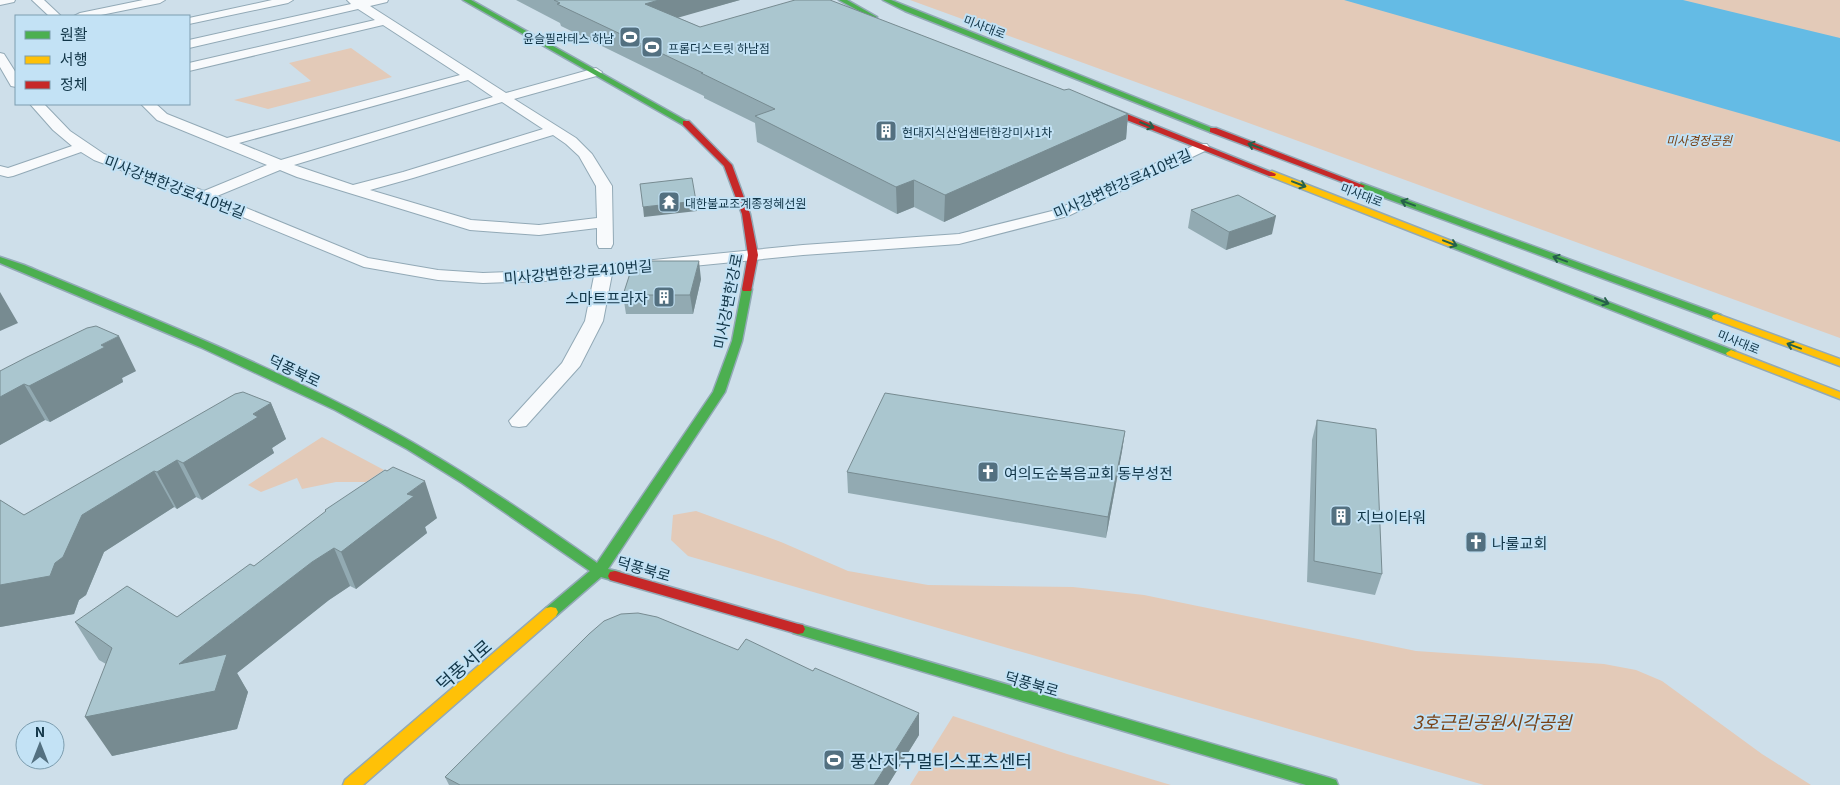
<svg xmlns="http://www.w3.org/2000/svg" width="1840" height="785" viewBox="0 0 1840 785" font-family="Georgia,'Noto Sans KR',serif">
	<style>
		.green { fill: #e3cab8 }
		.water { fill: #64bbe5 }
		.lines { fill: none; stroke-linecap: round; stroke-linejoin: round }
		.street-casing { stroke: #92a9b6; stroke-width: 2 }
		.fast-casing { stroke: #92a9b6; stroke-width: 3 }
		.slow-casing { stroke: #92a9b6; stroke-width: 3 }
		.jam-casing { stroke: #92a9b6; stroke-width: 3 }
		.street { fill: #f8fafc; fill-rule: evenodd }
		.fast { fill: #4caf50; fill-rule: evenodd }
		.slow { fill: #ffc107; fill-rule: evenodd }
		.jam { fill: #c62828; fill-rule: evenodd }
		.wall { fill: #92aab2 }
		.shaded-wall { fill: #778b91 }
		.building { fill: #aac6cf; stroke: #778b91 }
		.oneway { stroke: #26604a }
		.labels { text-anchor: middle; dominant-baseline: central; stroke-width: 4; stroke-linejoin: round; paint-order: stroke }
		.far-street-label { font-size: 12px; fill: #113547; stroke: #c3e2f5 }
		.far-poi-label { font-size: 12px; fill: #113547; stroke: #c3e2f5; text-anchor: start }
		.far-park-label { font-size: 12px; font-style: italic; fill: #794114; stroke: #c3e2f5 }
		.street-label { font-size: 15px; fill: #113547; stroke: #c3e2f5 }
		.poi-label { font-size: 15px; fill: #113547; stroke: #c3e2f5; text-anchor: start }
		.near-street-label { font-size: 18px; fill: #113547; stroke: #c3e2f5 }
		.near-park-label { font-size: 18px; font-style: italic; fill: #794114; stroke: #c3e2f5 }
		.near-poi-label { font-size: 18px; fill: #113547; stroke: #c3e2f5; text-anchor: start }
	</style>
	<rect width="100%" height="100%" fill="#cedfea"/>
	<path class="green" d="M910 0H1840V338Z
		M351 48 392 77 268 109 234 100 311 81 289 63Z
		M322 437 384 470 366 482H336L302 489 297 478 261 492 248 485Z
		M696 511 781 542 848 571 928 585 1073 587 1144 595 1416 651 1604 664 1636 670 1662 681 1762 754 1811 785H1484L688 556 671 540 673 515Z
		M953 716 1067 754 1171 785H910Z"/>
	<path class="water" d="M1344 0H1683L1840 38V142Z"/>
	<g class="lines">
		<g class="street-casing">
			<path id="street" d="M0 0H15L14 2 0 5Z
				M32 0H44L61 16H49Z
				M143 0H165L160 3 96 16H74L80 13Z
				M272 0H293L288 3 189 24V18Z
				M347 0H388L387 2 370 6 506 93 596 68 602 72 600 75 514 99 576 138 592 154 612 186 613 244 611 248H599L597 244V228L539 235 470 230 297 177 280 170 217 196 368 258 438 270 483 273 544 271 803 245 959 234 1056 210 1197 144H1207L1209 147 1207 150 1068 216 959 244 803 255 612 274 603 321 580 366 526 426 519 427 512 426 509 421 562 363 585 321 594 276 544 281 483 283 438 280 364 267 199 199 94 160 81 152 13 176 8 177 0 175V166L8 168 72 146 53 130 30 104H44L70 131 104 154 204 191 267 165 157 120 141 104H156L167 114 227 138 460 75 383 25 189 71V63L375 20 358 9 189 48V40L351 4ZM468 80 493 97 281 160 239 143ZM502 102 543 129 403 172 353 185 294 165ZM553 135 566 144 579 156 596 186 597 218 539 225 471 220 370 190 413 178Z
				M0 53 4 54 16 73V87L11 86 0 67Z"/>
		</g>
		<g class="fast-casing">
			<path id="fast" d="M463 0H471L690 123 683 125Z
				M839 0H847L877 17 872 18Z
				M883 0H891L1217 130 1210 132 905 11Z
				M1361 183 1721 315 1722 317 1717 320 1713 319 1358 188 1357 186Z
				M1451 241 1735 351 1736 353 1731 356 1727 355 1448 246V242Z
				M0 257 24 265C147 316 270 365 387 428 460 468 529 515 597 563L713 392 732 341 742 289 747 286 752 289 742 341 725 392 608 569 620 572 622 576 620 580 615 581 601 577 556 616 551 617 546 616 544 612 546 608 590 571 462 483 407 449 335 410 200 347 0 263Z
				M798 624 1330 778 1336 780 1338 785H1306L793 633 791 629 793 625Z"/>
		</g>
		<g class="slow-casing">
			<path id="slow" d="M1272 171 1454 242 1456 244 1454 246H1448L1269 176V172Z
				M1717 314 1840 359V366L1713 319 1712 317 1713 315Z
				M1731 350 1840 392V399L1727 355 1726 353Z
				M551 607 556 608 558 612 556 616 363 785H343L345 780 546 608Z"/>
		</g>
		<g class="jam-casing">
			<path id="jam" d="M1091 102H1097L1276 174 1275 176H1269L1091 106Z
				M683 121H689L732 165 750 214 758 255 751 291H743L742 289 748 255 742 214 724 166 683 125Z
				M1210 128H1216L1365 186 1361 189 1358 188 1210 132Z
				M615 571 798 624 803 625 805 629 803 633 798 634 610 580 608 576 610 572Z"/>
		</g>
		<use href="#street" class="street"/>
		<use href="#fast" class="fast"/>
		<use href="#slow" class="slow"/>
		<use href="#jam" class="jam"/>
	</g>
	<path class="wall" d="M516 0H740L677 17 700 27 1064 90 1128 114 1126 139 944 222 914 207 897 214 757 142 755 123 704 98V96L561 26 560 23Z
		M1191 210 1272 234 1226 250 1188 228Z
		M701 279 693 314H626L623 295Z
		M0 371H136L122 378 123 382 50 422 45 420 0 445Z
		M271 403 286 439 272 448 274 453 202 500 196 497 177 509 174 507 104 552 86 595 79 600 74 614 0 627V500L24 515Z
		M1317 420 1382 574 1375 595 1307 582 1312 440Z
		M1125 431 1122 451 1106 538 848 493 847 472Z
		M325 510 437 518 425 527 427 533 356 589 350 586 329 600 237 673 248 692 237 729 112 756 106 664 99 660 75 622 177 617 254 566 326 512Z
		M919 735 888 785H449L445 777Z"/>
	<path class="shaded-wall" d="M659 0H740L649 26 645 4Z
		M1128 114 1126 139 944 222 945 195Z
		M914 180V207L897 214 896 187Z
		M696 201 697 211 644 217 643 207Z
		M1276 216 1272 234 1226 250 1229 232Z
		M699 261 701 279 693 314 690 295Z
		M0 292 18 323 0 331Z
		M119 336 136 371 122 378 123 382 50 422 29 386 101 345Z
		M24 384 45 420 0 445V397Z
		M271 403 286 439 272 448 274 453 202 500 183 463 253 414Z
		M1125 431 1122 451 1106 538 1108 517Z
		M177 460 196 497 177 509 157 472Z
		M154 471 174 507 104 552 86 595 79 600 74 614 0 627V585L55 563 82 515Z
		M425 481 437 518 425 527 427 533 356 589 341 552 407 494Z
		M334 548 350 586 329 600 237 673 248 692 237 729 112 756 85 717 179 664 312 562Z
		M919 713V735L888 785H874Z"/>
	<path class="building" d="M554 0H659L645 4 700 27 795 0H830L1064 90 1069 89 1128 114 945 195 914 180 896 187 755 116 775 109 701 73H703L557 4 560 3Z
		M692 178 696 201 643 207 640 184Z
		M1238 195 1276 216 1229 232 1191 210Z
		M634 261H699L690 295H623Z
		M96 326 119 336 101 345 105 347 29 386 24 384 0 397V371L27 357 87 328Z
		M243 392 271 403 253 414 258 417 183 463 177 460 157 472 154 471 82 515 63 557 55 563 50 576 0 585V500L24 515 235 394Z
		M885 393 1125 431 1108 517 847 472Z
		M1317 420 1376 429 1382 574 1314 561Z
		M393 467 425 481 407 494 414 496 341 552 334 548 312 562 179 664 227 654 215 691 85 717 112 648 75 622 127 586 177 617 250 564 254 566 326 511 325 510 385 470 387 471Z
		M638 613 657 617 738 650 746 639 813 671 815 668 919 713 874 785H460L445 777 589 634 604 621 621 614Z"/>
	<defs><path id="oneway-shaft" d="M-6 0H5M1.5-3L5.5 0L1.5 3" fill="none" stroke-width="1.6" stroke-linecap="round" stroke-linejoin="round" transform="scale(1.25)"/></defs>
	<g class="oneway">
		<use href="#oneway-shaft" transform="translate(1147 125) rotate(22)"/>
		<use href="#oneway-shaft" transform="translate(1255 146) rotate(-160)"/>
		<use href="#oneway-shaft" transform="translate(1299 184) rotate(21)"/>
		<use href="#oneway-shaft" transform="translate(1408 203) rotate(-160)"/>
		<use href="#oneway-shaft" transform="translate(1450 243) rotate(21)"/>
		<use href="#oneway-shaft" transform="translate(1560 259) rotate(-160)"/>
		<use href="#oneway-shaft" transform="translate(1602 301) rotate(21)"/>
		<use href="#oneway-shaft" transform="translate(1794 346) rotate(-160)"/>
	</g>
	<defs>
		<g id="stadium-square" transform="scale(1.125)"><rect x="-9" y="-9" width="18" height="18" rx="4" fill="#537080" stroke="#c3e2f5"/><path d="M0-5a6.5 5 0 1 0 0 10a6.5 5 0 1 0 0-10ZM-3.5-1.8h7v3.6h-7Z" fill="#fff"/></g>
		<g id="building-square" transform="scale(1.125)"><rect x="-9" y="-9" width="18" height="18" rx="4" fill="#537080" stroke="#c3e2f5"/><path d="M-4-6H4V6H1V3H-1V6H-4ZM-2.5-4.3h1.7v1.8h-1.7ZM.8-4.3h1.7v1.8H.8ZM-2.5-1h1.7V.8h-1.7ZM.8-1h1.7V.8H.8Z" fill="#fff"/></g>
		<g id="temple-square" transform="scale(1.125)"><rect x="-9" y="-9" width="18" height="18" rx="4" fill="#537080" stroke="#c3e2f5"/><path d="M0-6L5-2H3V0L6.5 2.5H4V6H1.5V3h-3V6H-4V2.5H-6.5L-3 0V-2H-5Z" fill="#fff"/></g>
		<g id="church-square" transform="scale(1.125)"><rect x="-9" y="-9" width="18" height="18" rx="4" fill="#537080" stroke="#c3e2f5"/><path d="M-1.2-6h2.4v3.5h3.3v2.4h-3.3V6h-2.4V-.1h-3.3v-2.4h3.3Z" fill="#fff"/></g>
	</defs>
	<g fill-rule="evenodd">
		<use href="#stadium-square" x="630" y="37"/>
		<use href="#stadium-square" x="652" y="47"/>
		<use href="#building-square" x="886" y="131"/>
		<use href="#temple-square" x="669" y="202"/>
		<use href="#building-square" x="664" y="297"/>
		<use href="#church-square" x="988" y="472"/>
		<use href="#building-square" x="1341" y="516"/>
		<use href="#church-square" x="1476" y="542"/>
		<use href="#stadium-square" x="834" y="760"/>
	</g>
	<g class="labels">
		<g class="far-street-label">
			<text transform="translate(985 26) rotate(21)">미사대로</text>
			<text transform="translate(1362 194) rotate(21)">미사대로</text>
			<text transform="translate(1739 341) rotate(22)">미사대로</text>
		</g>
		<g class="far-poi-label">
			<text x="614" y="37" text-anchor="end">윤슬필라테스 하남</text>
			<text x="668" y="47">프롬더스트릿 하남점</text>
			<text x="902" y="131">현대지식산업센터한강미사1차</text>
			<text x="685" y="202">대한불교조계종정혜선원</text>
		</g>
		<g class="far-park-label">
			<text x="1699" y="139">미사경정공원</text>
		</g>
		<g class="street-label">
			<text transform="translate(1122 183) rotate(-24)">미사강변한강로410번길</text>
			<text transform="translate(175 186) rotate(21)">미사강변한강로410번길</text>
			<text transform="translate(578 271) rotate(-5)">미사강변한강로410번길</text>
			<text transform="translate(727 301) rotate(-79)">미사강변한강로</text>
			<text transform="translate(295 370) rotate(25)">덕풍북로</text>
			<text transform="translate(644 568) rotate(16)">덕풍북로</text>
			<text transform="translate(1032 683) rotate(16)">덕풍북로</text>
		</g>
		<g class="poi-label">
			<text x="648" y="297" text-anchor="end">스마트프라자</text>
			<text x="1004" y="472">여의도순복음교회 동부성전</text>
			<text x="1357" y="516">지브이타워</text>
			<text x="1492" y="542">나룰교회</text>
		</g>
		<g class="near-street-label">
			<text transform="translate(463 664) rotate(-41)">덕풍서로</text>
		</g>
		<g class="near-park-label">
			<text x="1492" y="721">3호근린공원시각공원</text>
		</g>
		<g class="near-poi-label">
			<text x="850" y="760">풍산지구멀티스포츠센터</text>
		</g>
	</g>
	<rect x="15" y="15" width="175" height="90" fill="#c3e2f5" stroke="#7c9daf"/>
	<rect x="25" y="31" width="25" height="8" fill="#4caf50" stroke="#7c9daf"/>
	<text x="60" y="40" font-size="15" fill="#113547">원활</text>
	<rect x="25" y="56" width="25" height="8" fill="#ffc107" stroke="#7c9daf"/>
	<text x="60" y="65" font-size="15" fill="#113547">서행</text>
	<rect x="25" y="81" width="25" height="8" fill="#c62828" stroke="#7c9daf"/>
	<text x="60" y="90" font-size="15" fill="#113547">정체</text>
	<g transform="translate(40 745)"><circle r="24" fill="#c3e2f5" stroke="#7c9daf"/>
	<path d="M0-4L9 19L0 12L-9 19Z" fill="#537080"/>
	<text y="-8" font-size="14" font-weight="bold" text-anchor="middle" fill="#113547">N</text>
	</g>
</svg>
